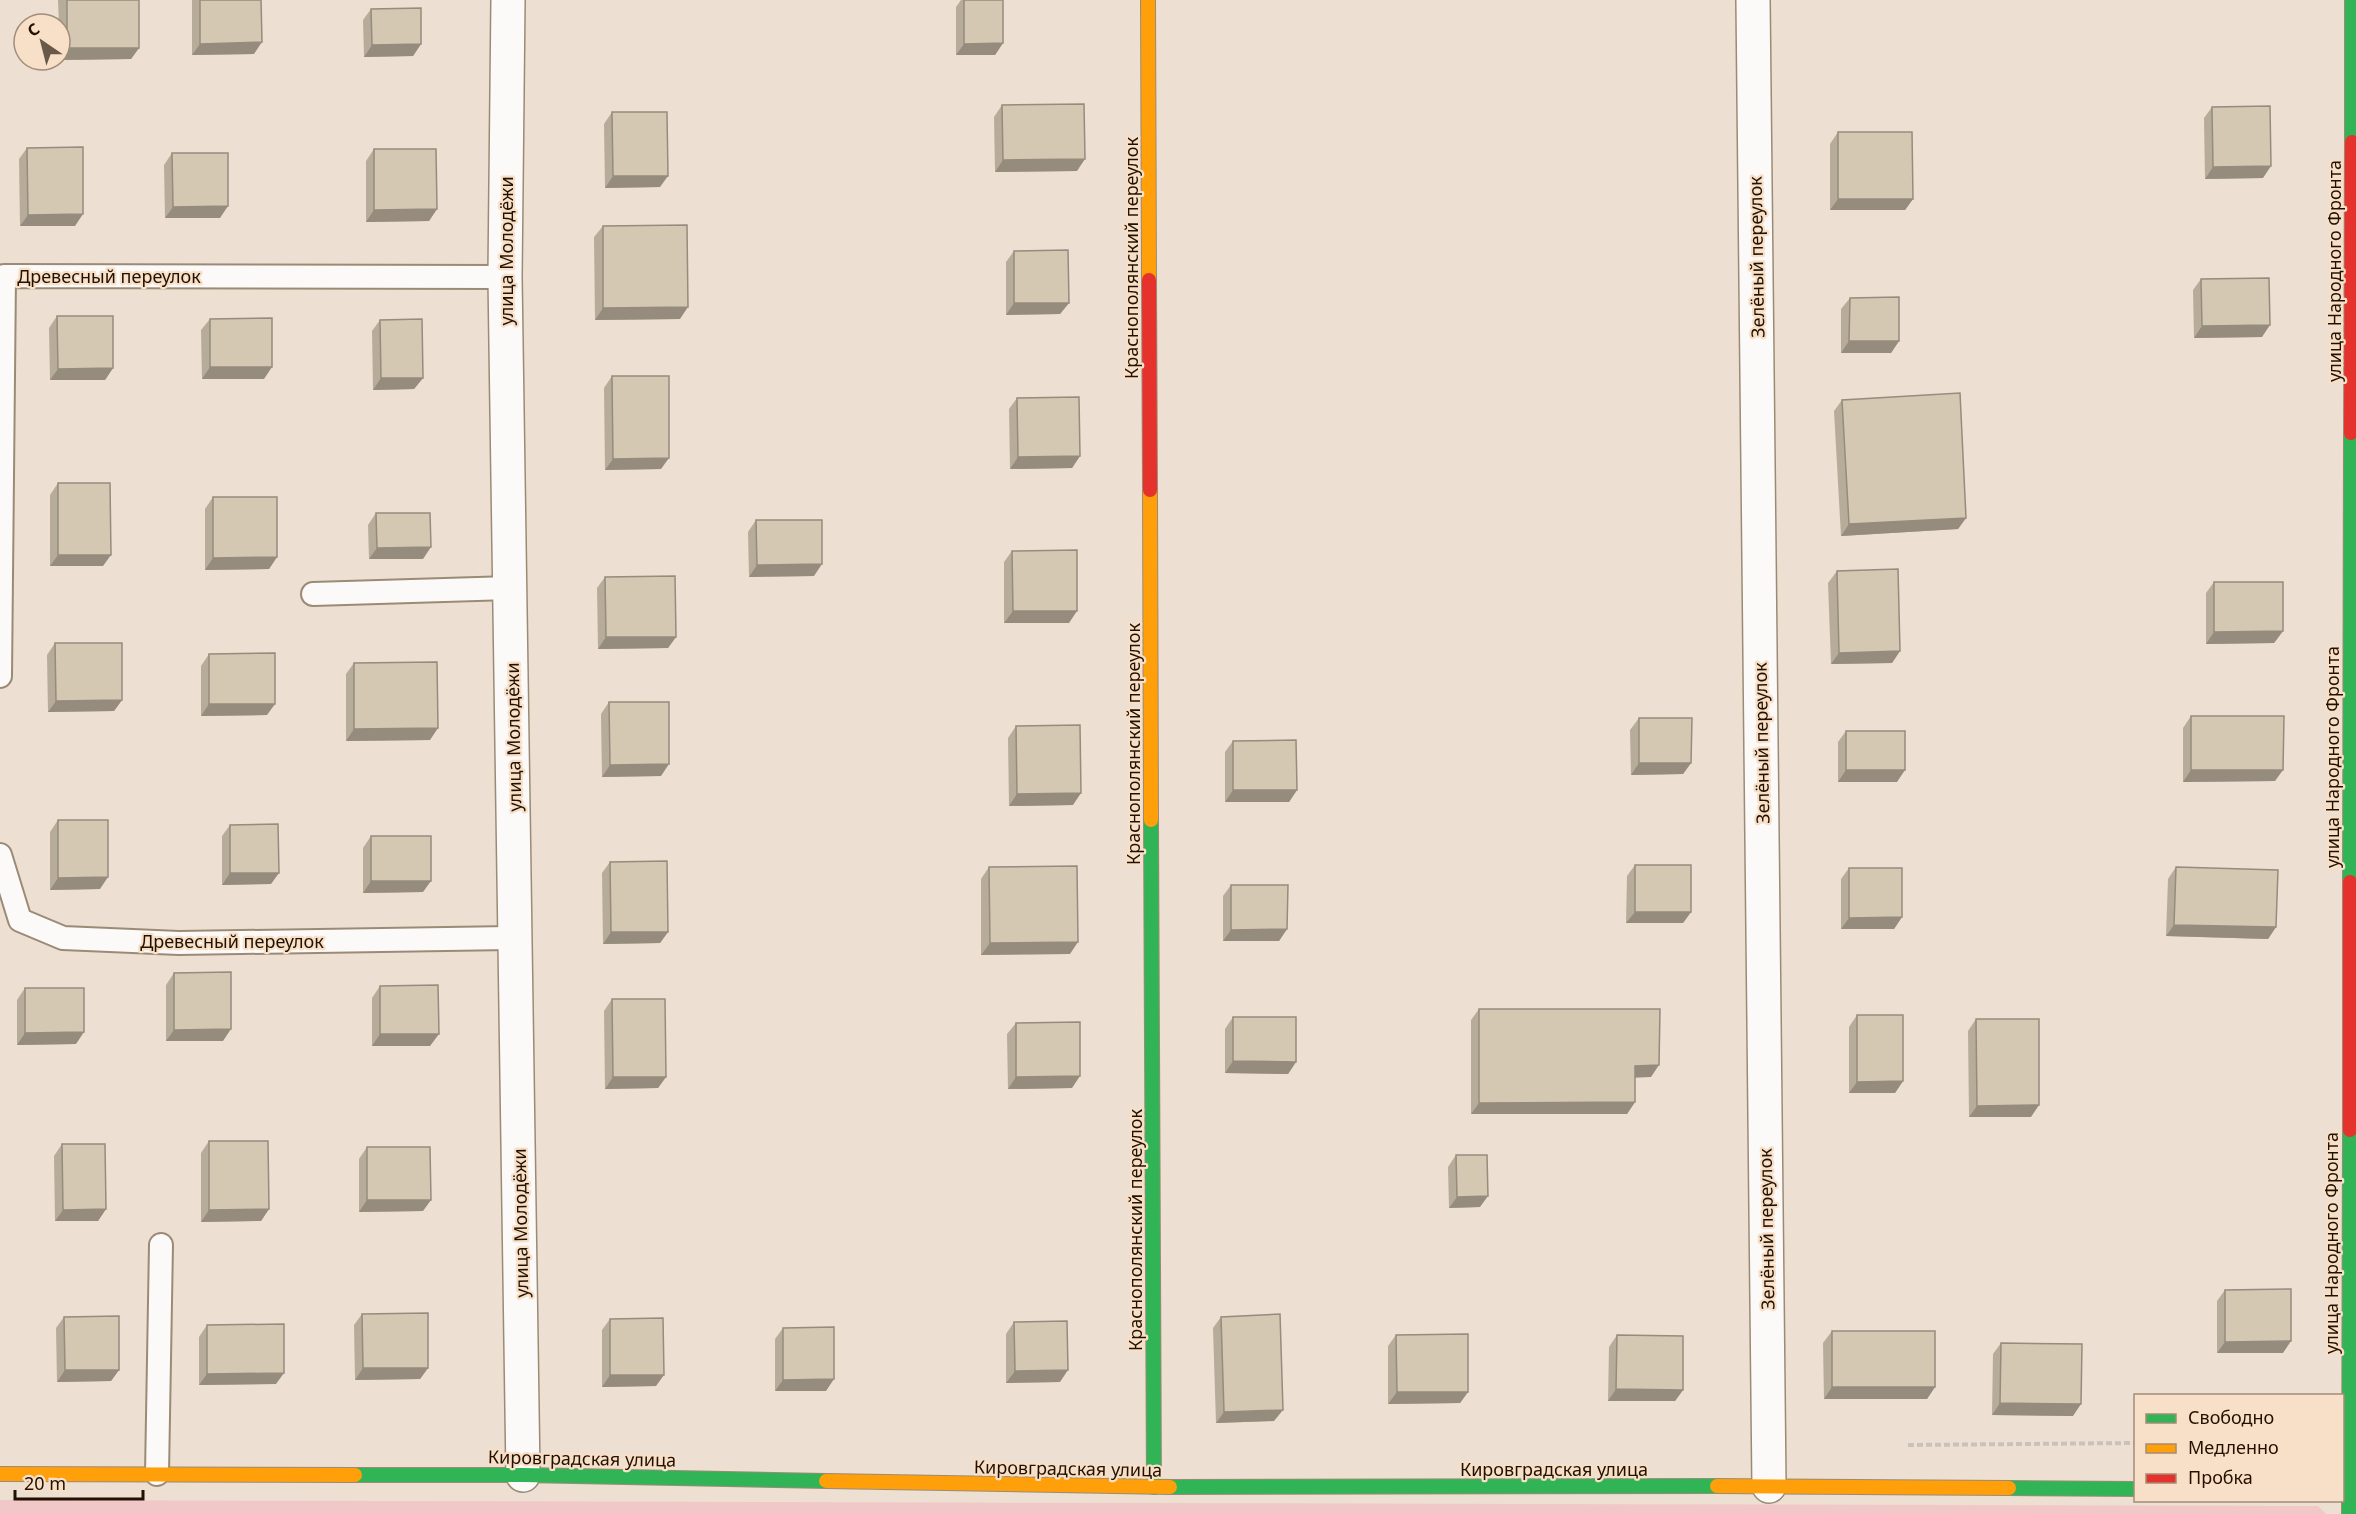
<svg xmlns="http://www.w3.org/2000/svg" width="2356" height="1514" viewBox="0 0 2356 1514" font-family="'Noto Sans',sans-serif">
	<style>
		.green { fill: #f2c7c8 }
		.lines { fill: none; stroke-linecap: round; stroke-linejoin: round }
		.lane-casing { stroke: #9b8b76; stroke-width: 26 }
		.street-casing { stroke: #9b8b76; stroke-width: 36 }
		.fast-casing { stroke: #9b8b76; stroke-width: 16 }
		.slow-casing { stroke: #9b8b76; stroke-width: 16 }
		.jam-casing { stroke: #9b8b76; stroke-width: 16 }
		.path { stroke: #c8c1bc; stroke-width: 4; stroke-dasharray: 6 3; stroke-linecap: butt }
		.lane { stroke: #fcfaf8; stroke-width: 22 }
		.street { stroke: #fcfaf8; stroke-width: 33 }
		.fast { stroke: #30b455; stroke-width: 14 }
		.slow { stroke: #ff9f0a; stroke-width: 14 }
		.jam { stroke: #e5322d; stroke-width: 14 }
		.wall { fill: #b7ac99 }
		.shaded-wall { fill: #958c7d }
		.building { fill: #d5c8b2; stroke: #958c7d; stroke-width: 1.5 }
		.labels { text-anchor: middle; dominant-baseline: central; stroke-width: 4.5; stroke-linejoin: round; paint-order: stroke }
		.street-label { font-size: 18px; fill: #221101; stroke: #f8dfc7 }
	</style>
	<rect width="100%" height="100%" fill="#eddfd2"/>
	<path class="green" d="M0 1500 2318 1506 2326 1514H0Z"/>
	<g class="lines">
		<g class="lane-casing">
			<path id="lane" d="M313 594 511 588
				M0 676 4 276 505 277
				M0 855 20 920 63 938 179 943 517 938
				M157 1474 161 1245"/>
		</g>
		<g class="street-casing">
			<path id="street" d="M508 0 505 277 523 1475
				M1753 0 1769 1486"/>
		</g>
		<g class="fast-casing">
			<path id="fast" d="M2352 142V0
				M1151 820 1154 1487
				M2350 882 2351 433
				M355 1475H523L826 1481
				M1170 1487 1717 1486
				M2009 1488 2136 1489
				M2349 1514 2350 1130"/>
		</g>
		<g class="slow-casing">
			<path id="slow" d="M1148 0 1149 280
				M1150 490 1151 820
				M0 1474 355 1475
				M826 1481 1170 1487
				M1717 1486 2009 1488"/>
		</g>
		<g class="jam-casing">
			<path id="jam" d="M1149 280 1150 490
				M2351 433 2352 142
				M2350 1130V882"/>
		</g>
		<path class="path" d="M1908 1445 2136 1443"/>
		<use href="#lane" class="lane"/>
		<use href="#street" class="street"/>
		<use href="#fast" class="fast"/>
		<use href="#slow" class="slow"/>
		<use href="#jam" class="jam"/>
	</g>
	<path class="wall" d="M58 0H139V48L131 59 60 60V24H59Z
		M192 0H261L254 54 192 55Z
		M961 0H1003V43L995 55H956V7Z
		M371 9 421 44 413 56 364 57 363 20Z
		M1002 105 1077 171 995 172 994 117Z
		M2212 107 2263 178 2205 179 2204 118Z
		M612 112 660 187 605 188 604 124Z
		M1838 132 1913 199 1905 210H1830V144Z
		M27 148 75 226H20L19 159Z
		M374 149 437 209 429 221 366 222V161Z
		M172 153 220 218H165L164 165Z
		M603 226 680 319 595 320 594 237Z
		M1014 251 1069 303 1060 314 1006 315V262Z
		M2201 279 2262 337 2194 338 2193 290Z
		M1850 298 1899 341 1891 353H1841V309Z
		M57 316 113 368 105 380H50L49 328Z
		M210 319 264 379H202L201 330Z
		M380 320 423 378 414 389 373 390 372 331Z
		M612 376 661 469 605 470 604 388Z
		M1017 398 1080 456 1072 468 1010 469 1009 409Z
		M1842 400 1966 518 1958 529 1841 536 1834 411Z
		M58 483 103 566H50V495Z
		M213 497 277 557 269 569 205 570V509Z
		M376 513 423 559H369L368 525Z
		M756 520 814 576 749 577 748 532Z
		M1012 551 1069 623H1004V562Z
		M1837 571 1900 651 1892 663 1831 664 1828 583Z
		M605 577 676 637 668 648 598 649 597 588Z
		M2214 582 2283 631 2274 643 2206 644V593Z
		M55 643 122 700 114 711 48 712 47 655Z
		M209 654 267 715 201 716V666Z
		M354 663 430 740 346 741V674Z
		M609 702 661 776 602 777 601 714Z
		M2191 716 2275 781 2183 782V728Z
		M1639 718 1691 763 1683 774 1631 775 1630 730Z
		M1016 726 1073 805 1009 806 1008 738Z
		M1846 731 1897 782H1838V742Z
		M1233 741 1297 790 1289 802H1225V752Z
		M58 820 100 889 50 890V832Z
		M230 825 271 884 222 885V836Z
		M371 836 423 892 363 893V848Z
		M610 862 668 932 660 943 603 944 602 873Z
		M1635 865 1691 912 1683 923H1626L1627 876Z
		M989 867 1070 954 981 955V879Z
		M2176 867 2276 927 2268 939 2166 936 2168 879Z
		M1849 868 1902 917 1894 929H1841V879Z
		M1231 885 1287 929 1279 941H1223V896Z
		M174 973 223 1041H166V985Z
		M380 986 430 1046H372V998Z
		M25 988 76 1044 17 1045V1000Z
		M612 999 666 1077 658 1088 605 1089 604 1011Z
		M1479 1009 1651 1077H1635V1102L1627 1114H1471V1020Z
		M1857 1015 1903 1081 1895 1093H1849V1027Z
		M1233 1017 1296 1062 1288 1074 1225 1073V1029Z
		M1976 1019 2031 1117H1969L1968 1031Z
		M1016 1023 1072 1088 1008 1089 1007 1034Z
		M209 1141 269 1209 261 1221 201 1222V1153Z
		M62 1144 106 1209 98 1221H55L54 1156Z
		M367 1147 423 1211 359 1212V1159Z
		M1456 1155 1480 1207 1449 1208 1448 1167Z
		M2225 1290 2283 1353H2217V1301Z
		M362 1314 428 1368 420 1379 355 1380 354 1325Z
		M64 1317 119 1370 111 1381 57 1382 56 1328Z
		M1221 1317 1274 1421 1216 1423 1213 1328Z
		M610 1319 656 1386 602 1387V1330Z
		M1014 1322 1060 1382 1006 1383V1334Z
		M207 1325 276 1384 199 1385V1337Z
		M783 1328 826 1391H775V1339Z
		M1832 1331 1935 1387 1927 1399H1824L1823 1343Z
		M1396 1335 1468 1392 1460 1403 1388 1404V1346Z
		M1617 1335 1683 1390 1675 1401H1608L1609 1347Z
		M2001 1343 2073 1416 1992 1415 1993 1354Z"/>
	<path class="shaded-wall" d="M262 42 254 54 192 55 200 44Z
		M1003 43 995 55H956L964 44Z
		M421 44 413 56 364 57 372 45Z
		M67 48H139L131 59 60 60Z
		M1085 159 1077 171 995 172 1003 160Z
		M2271 166 2263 178 2205 179 2213 167Z
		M613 176H668L660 187 605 188Z
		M1838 199H1913L1905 210H1830Z
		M228 206 220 218H165L173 207Z
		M437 209 429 221 366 222 374 210Z
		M83 214 75 226H20L28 215Z
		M1014 303H1069L1060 314 1006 315Z
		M688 307 680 319 595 320 603 308Z
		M2270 325 2262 337 2194 338 2202 326Z
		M1849 341H1899L1891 353H1841Z
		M210 367H272L264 379H202Z
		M113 368 105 380H50L58 369Z
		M381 378H423L414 389 373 390Z
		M1080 456 1072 468 1010 469 1018 457Z
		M669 458 661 469 605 470 613 459Z
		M1966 518 1958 529 1841 536 1849 524Z
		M431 547 423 559H369L377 548Z
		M58 555H111L103 566H50Z
		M277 557 269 569 205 570 213 558Z
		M822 564 814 576 749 577 757 565Z
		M1013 611H1077L1069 623H1004Z
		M2283 631 2274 643 2206 644 2214 632Z
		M606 637H676L668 648 598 649Z
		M1900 651 1892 663 1831 664 1839 653Z
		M122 700 114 711 48 712 56 701Z
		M209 704H275L267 715 201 716Z
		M438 728 430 740 346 741 354 729Z
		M1639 763H1691L1683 774 1631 775Z
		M669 764 661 776 602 777 610 765Z
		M1846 770H1905L1897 782H1838Z
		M2191 770H2283L2275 781 2183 782Z
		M1233 790H1297L1289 802H1225Z
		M1081 793 1073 805 1009 806 1017 794Z
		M230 873H279L271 884 222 885Z
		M108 877 100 889 50 890 58 878Z
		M371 881H431L423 892 363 893Z
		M1635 912H1691L1683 923H1626Z
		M1902 917 1894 929H1841L1849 918Z
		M2174 925 2276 927 2268 939 2166 936Z
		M1287 929 1279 941H1223L1231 930Z
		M611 932H668L660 943 603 944Z
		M1078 942 1070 954 981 955 990 943Z
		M231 1029 223 1041H166L174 1030Z
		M84 1032 76 1044 17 1045 25 1033Z
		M380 1034H439L430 1046H372Z
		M1233 1061 1296 1062 1288 1074 1225 1073Z
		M1659 1065 1651 1077 1627 1078 1635 1066Z
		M1080 1076 1072 1088 1008 1089 1016 1077Z
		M613 1077H666L658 1088 605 1089Z
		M1903 1081 1895 1093H1849L1857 1082Z
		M1635 1102 1627 1114H1471L1479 1103Z
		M2039 1105 2031 1117H1969L1977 1106Z
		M1488 1196 1480 1207 1449 1208 1457 1197Z
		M367 1200H431L423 1211 359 1212Z
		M106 1209 98 1221H55L63 1210Z
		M269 1209 261 1221 201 1222 209 1210Z
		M2291 1341 2283 1353H2217L2225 1342Z
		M363 1368H428L420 1379 355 1380Z
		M65 1370H119L111 1381 57 1382Z
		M1068 1370 1060 1382 1006 1383 1015 1371Z
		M284 1373 276 1384 199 1385 207 1374Z
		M610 1375H664L656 1386 602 1387Z
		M834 1379 826 1391H775L783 1380Z
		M1832 1387H1935L1927 1399H1824Z
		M1616 1389 1683 1390 1675 1401H1608Z
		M1397 1392H1468L1460 1403 1388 1404Z
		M2000 1403 2081 1404 2073 1416 1992 1415Z
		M1283 1410 1274 1421 1216 1423 1224 1412Z"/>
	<path class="building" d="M67 0H139V48H67Z
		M200 0H261L262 42 200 44Z
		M964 0H1003V43L964 44Z
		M421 8V44L372 45 371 9Z
		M1084 104 1085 159 1003 160 1002 105Z
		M2270 106 2271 166 2213 167 2212 107Z
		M612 112H667L668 176H613Z
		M1838 132H1912L1913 199H1838Z
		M83 147V214L28 215 27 148Z
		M374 149H436L437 209 374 210Z
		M172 153H228V206L173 207Z
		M687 225 688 307 603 308V226Z
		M1068 250 1069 303H1014V251Z
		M2269 278 2270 325 2202 326 2201 279Z
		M1899 297V341H1849L1850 298Z
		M57 316H113V368L58 369Z
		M272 318V367H210V319Z
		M422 319 423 378H381L380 320Z
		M612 376H669V458L613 459Z
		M1960 393 1966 518 1849 524 1842 400Z
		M1079 397 1080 456 1018 457 1017 398Z
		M58 483H110L111 555H58Z
		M213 497H277V557L213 558Z
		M376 513H430L431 547 377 548Z
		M756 520H822V564L757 565Z
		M1077 550V611H1013L1012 551Z
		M1898 569 1900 651 1839 653 1837 571Z
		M675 576 676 637H606L605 577Z
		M2214 582H2283V631L2214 632Z
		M55 643H122V700L56 701Z
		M275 653V704H209V654Z
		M437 662 438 728 354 729V663Z
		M609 702H669V764L610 765Z
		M2191 716H2284L2283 770H2191Z
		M1639 718H1692L1691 763H1639Z
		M1080 725 1081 793 1017 794 1016 726Z
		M1846 731H1905V770H1846Z
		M1296 740 1297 790H1233V741Z
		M58 820H108V877L58 878Z
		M278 824 279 873H230V825Z
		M371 836H431V881H371Z
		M667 861 668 932H611L610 862Z
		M1635 865H1691V912H1635Z
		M1077 866 1078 942 990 943 989 867Z
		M2176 867 2278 870 2276 927 2174 925Z
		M1849 868H1902V917L1849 918Z
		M1231 885H1288L1287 929 1231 930Z
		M231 972V1029L174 1030V973Z
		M438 985 439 1034H380V986Z
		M25 988H84V1032L25 1033Z
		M612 999H665L666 1077H613Z
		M1479 1009H1660L1659 1065 1635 1066V1102L1479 1103Z
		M1857 1015H1903V1081L1857 1082Z
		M1233 1017H1296V1062L1233 1061Z
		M1976 1019H2039V1105L1977 1106Z
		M1080 1022V1076L1016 1077V1023Z
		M209 1141H268L269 1209 209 1210Z
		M62 1144H105L106 1209 63 1210Z
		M367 1147H430L431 1200H367Z
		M1456 1155H1487L1488 1196 1457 1197Z
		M2291 1289V1341L2225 1342V1290Z
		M428 1313V1368H363L362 1314Z
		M1280 1314 1283 1410 1224 1412 1221 1317Z
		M119 1316V1370H65L64 1317Z
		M663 1318 664 1375H610V1319Z
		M1067 1321 1068 1370 1015 1371 1014 1322Z
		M284 1324V1373L207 1374V1325Z
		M834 1327V1379L783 1380V1328Z
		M1832 1331H1935V1387H1832Z
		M1468 1334V1392H1397L1396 1335Z
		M1617 1335 1683 1336V1390L1616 1389Z
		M2001 1343 2082 1344 2081 1404 2000 1403Z"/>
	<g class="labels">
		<g class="street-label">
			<text transform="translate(506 251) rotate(-90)">улица Молодёжи</text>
			<text transform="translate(1756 257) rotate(-91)">Зелёный переулок</text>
			<text transform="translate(1131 258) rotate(-90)">Краснополянский переулок</text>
			<text transform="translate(2334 271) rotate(-90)">улица Народного Фронта</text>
			<text x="109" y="276">Древесный переулок</text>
			<text transform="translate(513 737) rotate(-91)">улица Молодёжи</text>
			<text transform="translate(1761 743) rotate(-91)">Зелёный переулок</text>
			<text transform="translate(1133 744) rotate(-90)">Краснополянский переулок</text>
			<text transform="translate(2332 757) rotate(-90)">улица Народного Фронта</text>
			<text x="232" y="941">Древесный переулок</text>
			<text transform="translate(520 1223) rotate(-91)">улица Молодёжи</text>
			<text transform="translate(1766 1229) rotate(-91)">Зелёный переулок</text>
			<text transform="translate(1135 1230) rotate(-90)">Краснополянский переулок</text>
			<text transform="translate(2331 1243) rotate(-90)">улица Народного Фронта</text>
			<text transform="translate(582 1458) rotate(1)">Кировградская улица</text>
			<text transform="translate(1068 1468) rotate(1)">Кировградская улица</text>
			<text x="1554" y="1469">Кировградская улица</text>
		</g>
	</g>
	<rect x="2134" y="1394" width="210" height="108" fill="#f8dfc7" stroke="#a28d78" stroke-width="1.5"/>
	<rect x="2146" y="1414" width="30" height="9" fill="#30b455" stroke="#a28d78" stroke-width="1.5"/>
	<text x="2188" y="1424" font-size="18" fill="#221101">Свободно</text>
	<rect x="2146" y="1444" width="30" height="9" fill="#ff9f0a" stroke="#a28d78" stroke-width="1.5"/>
	<text x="2188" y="1454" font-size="18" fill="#221101">Медленно</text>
	<rect x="2146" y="1474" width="30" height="9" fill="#e5322d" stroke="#a28d78" stroke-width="1.5"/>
	<text x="2188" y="1484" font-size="18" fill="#221101">Пробка</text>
	<g transform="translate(42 42) rotate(325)"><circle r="28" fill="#f8dfc7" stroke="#a28d78" stroke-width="1.5"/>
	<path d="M0-4.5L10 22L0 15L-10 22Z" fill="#69594a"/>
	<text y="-9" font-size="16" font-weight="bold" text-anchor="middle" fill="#221101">С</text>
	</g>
	<path d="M15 1490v9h128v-9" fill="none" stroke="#221101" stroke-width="3"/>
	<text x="24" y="1490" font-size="18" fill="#221101" stroke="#f8dfc7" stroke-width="4.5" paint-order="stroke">20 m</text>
</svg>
